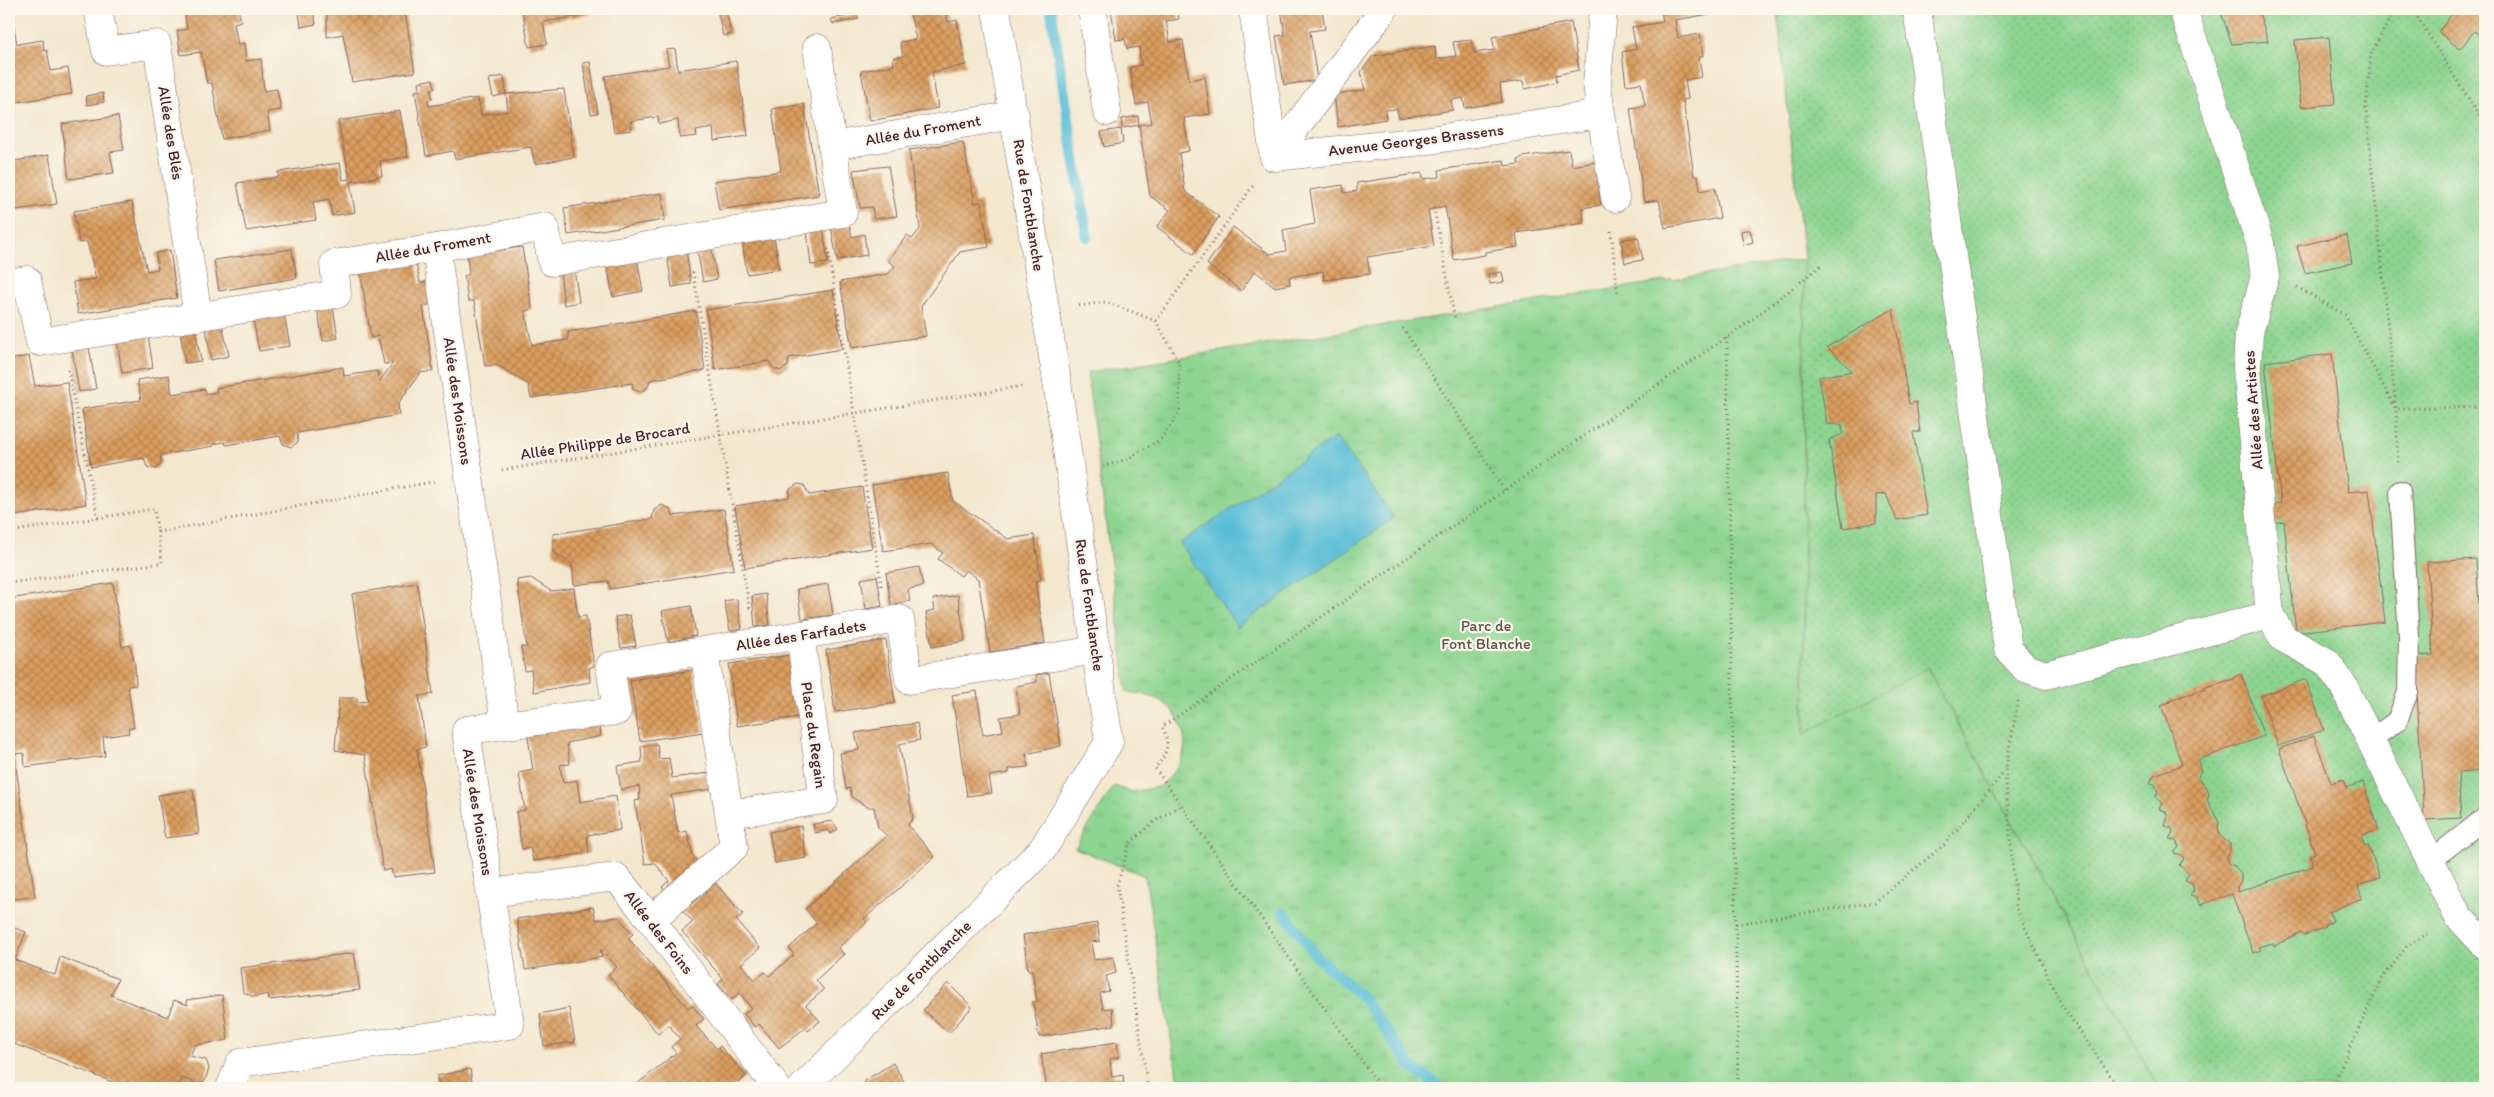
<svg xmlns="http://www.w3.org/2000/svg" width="2494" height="1097" viewBox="0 0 2494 1097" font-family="Itim,sans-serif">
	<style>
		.grass { fill: url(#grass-dots); stroke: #6b7a5d }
		.park { fill: url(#park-tufts); stroke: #6b7a5d }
		.water { fill: #58bdd6; stroke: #516e80 }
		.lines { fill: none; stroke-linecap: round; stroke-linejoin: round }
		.stream { stroke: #58bdd6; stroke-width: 11 }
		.building { fill: url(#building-cross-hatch) }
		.lane-casing { stroke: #856564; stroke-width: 22 }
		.street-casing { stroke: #856564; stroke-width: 29 }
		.path { stroke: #856564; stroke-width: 3; stroke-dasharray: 1 4; stroke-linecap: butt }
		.lane { stroke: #fff; stroke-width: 20 }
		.street { stroke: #fff; stroke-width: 28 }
		.labels { text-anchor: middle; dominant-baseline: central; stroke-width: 4.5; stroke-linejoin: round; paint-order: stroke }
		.street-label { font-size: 16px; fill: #4a1f2b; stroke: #fbf7ec }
		.park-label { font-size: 16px; fill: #5e5549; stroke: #fbf7ec }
	</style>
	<defs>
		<pattern id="grass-dots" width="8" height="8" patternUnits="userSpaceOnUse" patternTransform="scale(1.25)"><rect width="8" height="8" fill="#8cd48f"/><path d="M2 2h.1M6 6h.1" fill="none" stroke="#7ab67c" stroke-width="1.8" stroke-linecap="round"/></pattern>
		<pattern id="park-tufts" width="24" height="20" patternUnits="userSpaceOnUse" patternTransform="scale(1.25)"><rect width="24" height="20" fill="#8cd48f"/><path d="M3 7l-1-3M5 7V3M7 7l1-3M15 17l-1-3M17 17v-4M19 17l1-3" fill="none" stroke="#7ab67c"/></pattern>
		<pattern id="building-cross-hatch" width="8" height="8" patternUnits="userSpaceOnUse" patternTransform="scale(1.25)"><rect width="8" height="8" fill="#da9e5e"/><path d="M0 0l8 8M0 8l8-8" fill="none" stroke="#b3804e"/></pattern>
	</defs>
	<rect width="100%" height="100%" fill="#fbf7ec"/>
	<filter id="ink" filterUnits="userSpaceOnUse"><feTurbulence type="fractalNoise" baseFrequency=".02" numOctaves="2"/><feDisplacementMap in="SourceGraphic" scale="10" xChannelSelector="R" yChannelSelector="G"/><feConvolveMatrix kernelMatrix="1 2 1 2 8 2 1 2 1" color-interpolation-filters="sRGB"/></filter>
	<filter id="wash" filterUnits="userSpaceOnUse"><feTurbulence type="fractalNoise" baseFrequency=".0096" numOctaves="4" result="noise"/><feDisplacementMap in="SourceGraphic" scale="20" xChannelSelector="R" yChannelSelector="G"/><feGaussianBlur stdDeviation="1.12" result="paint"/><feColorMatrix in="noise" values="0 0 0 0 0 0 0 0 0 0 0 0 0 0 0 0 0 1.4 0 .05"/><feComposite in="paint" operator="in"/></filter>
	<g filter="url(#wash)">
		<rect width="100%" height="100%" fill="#f3e7ce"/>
		<path class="grass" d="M1777 9H2485V1088H2159L1928 669 1804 735V259Z"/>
		<path class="park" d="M1804 259V734L1927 668 2159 1088H1179L1145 876 1075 848 1114 786 1131 792 1161 786C1168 778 1178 768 1182 758 1190 739 1179 711 1161 701 1151 695 1138 694 1127 692L1087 372Z"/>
		<path class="water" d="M1336 437 1394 518 1237 627 1180 543Z"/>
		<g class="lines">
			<path class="stream" d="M1051 9 1087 237
				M1284 913 1317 957 1363 998 1412 1067 1442 1088"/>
		</g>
		<g id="blocks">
			<path class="building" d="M184 9H238L241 21 234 23 238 45 244 43 246 61 261 59 264 91 277 89 281 110 267 112 270 130 222 139 212 83H207L201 52 181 55 177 31 187 29Z
				M313 9 316 24 301 27 299 10Z
				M327 9H383L385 15 405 12 415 72 352 82 343 34 327 37Z
				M522 9H590L591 14 543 22 547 44 529 47Z
				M717 9H726L731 34 723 36Z
				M909 9H945L948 22 957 20 966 65 932 72 938 108 870 121 861 71 894 65 893 58 903 56 900 42 916 39Z
				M1111 9H1177L1179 19 1166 21 1170 42 1183 40 1189 80 1205 77 1210 114 1184 118 1189 151 1179 153 1185 191 1219 217 1193 254 1157 227 1170 210 1150 196 1139 125 1152 123 1148 102 1136 105 1130 67 1141 65 1139 47 1127 49 1125 39 1116 40Z
				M1281 9H1322L1325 29 1310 31 1317 80 1284 85 1276 36 1285 35Z
				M1661 9H1709L1710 14 1675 20 1678 38 1700 34 1703 56 1699 57 1702 77 1685 80 1688 99 1683 100 1694 176H1698L1700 191 1715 188 1720 218 1665 228 1659 200 1644 202 1630 108 1645 106 1641 83 1626 85 1622 52 1636 49 1632 27 1663 22Z
				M2220 9H2258L2268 41 2232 44Z
				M2446 9H2485V32L2482 36 2474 31 2460 49 2438 32 2452 14Z
				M857 14 859 19 833 24 831 19Z
				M1571 22 1579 70 1556 75 1557 82 1525 89 1523 81 1500 84 1502 102 1465 108 1463 98 1451 100 1453 110 1399 118 1397 109 1385 110 1386 119 1338 127 1334 94 1365 90 1361 72 1373 56 1435 46 1436 59 1456 56 1453 42 1471 40 1474 53 1495 50 1492 37Z
				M14 27 17 44 43 40 44 51 47 50 51 71 68 68 72 94 9 103V28Z
				M2329 37 2335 104 2301 107 2295 40Z
				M675 49 678 70 736 61 748 136 714 141 713 128 696 131 697 136 680 138 678 120 659 124 658 117 631 121 632 130 614 132 605 76 669 66 666 50Z
				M590 62 598 113 591 114 583 63Z
				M504 76 506 94 493 97 489 79Z
				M433 79 435 88 431 89 432 99 428 100 429 106 478 98 481 115 508 111 506 94 564 89 574 157 535 164 531 147 455 159 453 151 426 156 415 91 420 90 419 82Z
				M103 93 104 102 87 105 86 96Z
				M804 104 819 195 719 210 714 181 781 171 772 109Z
				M400 111 408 157 380 161 382 176 350 182 355 212 332 216 329 199 313 202 316 220 246 231 237 183 279 177 278 172 340 163 343 180 350 179 338 121Z
				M118 116 124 150 110 152 114 173 69 179 62 124Z
				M1138 116 1139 125 1122 128 1121 119Z
				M1121 129 1123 143 1104 147 1101 132Z
				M963 142 975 203 981 202 989 247 960 252 921 306 926 336 852 348 840 282 888 274 895 266 888 261 907 235 912 239 920 229 909 150Z
				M1569 150 1572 166 1595 162 1601 205 1582 208 1584 223 1516 233 1518 247 1485 252V255L1454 260 1445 206 1428 210 1434 246 1367 257 1370 274 1324 280 1323 271 1289 277 1290 284 1275 287 1255 271 1241 291 1207 264 1233 227 1269 254 1286 251 1283 230 1315 224 1310 190 1343 185 1344 193 1357 191V183L1422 173 1423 179 1440 177 1439 170 1504 160 1505 166 1519 164 1518 160 1522 157Z
				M49 155 57 204 9 211V162Z
				M888 166 897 216 874 219 872 207 860 208 853 170Z
				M662 193 665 220 568 235 564 208Z
				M132 202 147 271 158 269 156 253 170 250 177 298 78 314 73 282 96 279 87 242 79 243 74 211Z
				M849 224 852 237 864 234 867 255 837 260 831 227Z
				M823 228 828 263 811 265 807 231Z
				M1745 230H1750L1753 242 1743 245 1741 231Z
				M2347 235 2352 263 2305 273 2297 246Z
				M774 236 779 269 747 274 742 241Z
				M1638 237 1643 260 1625 263 1621 240Z
				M711 246 717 279 703 282 697 249Z
				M522 247 532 309 525 311 532 345 568 340V332L696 311 705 370 650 380 648 387 641 392 633 389 632 383 531 398 528 384 497 365 485 366 474 301H468L464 276 469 274 467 255Z
				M292 249 297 278 219 291 214 260Z
				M686 250 691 284 672 287 667 254Z
				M637 258 643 291 613 297 607 264Z
				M416 263 420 283 429 281 433 304 423 306 433 371 420 373 398 404 399 415 297 433 298 442 291 447 283 444 280 436 226 445 225 442 213 444 214 446 161 455V463L156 469 147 467 144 458 91 467 82 409 141 400 137 380 169 375 172 394 205 389 206 394 217 392 216 388 343 367 344 376 377 371 379 382 393 363 384 364 378 336 371 338 360 270Z
				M574 269 579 302 564 305 560 271Z
				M1502 272 1504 282 1490 284 1488 274Z
				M833 290 842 349 789 358 788 366 780 371 772 367 769 361 715 370 706 310Z
				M333 306 338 338 323 341 317 308Z
				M1893 309 1909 404 1916 402 1920 432H1913L1927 515 1897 520 1886 494 1876 495V523L1843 528 1829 440 1843 434 1842 425 1827 424 1819 377 1852 371 1827 347Z
				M284 314 290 346 259 351 253 319Z
				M222 324 229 356 211 360 206 327Z
				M195 328 201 361 185 363 180 331Z
				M148 335 153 368 122 373 117 340Z
				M89 347 96 389 79 392 72 349Z
				M2332 354 2348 492 2369 490 2385 622 2296 632 2284 521 2272 523 2270 505 2281 503 2265 362Z
				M29 356 35 386 67 382 86 504 9 517V360Z
				M948 473 953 501 1008 539 1034 535 1041 580 1035 581 1045 643 990 652 978 579 966 570 961 576 938 559 943 553 931 544 883 551 872 485Z
				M798 484 804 485 809 495 862 487 872 548 745 568 735 506 789 497 790 489Z
				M662 505 670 509 673 516 724 509 734 569 610 589 608 581 574 585 572 564 553 552V534L652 519 654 510Z
				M2476 559 2485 704V771L2458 773 2461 818 2424 820 2415 656 2433 655 2427 562Z
				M919 567 923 586 908 589 910 601 891 605 886 573Z
				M877 576 882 606 866 609 861 579Z
				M531 578 551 591 574 588 578 617 586 616 594 666 589 668 590 682 534 692 531 670 525 671 521 647H527L517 580Z
				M113 583 122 647 130 645 135 665 136 685 128 686 134 728H128L129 733 103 737 105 756 25 767 24 753 14 754 35 896 9 900V599Z
				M417 583 433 694 419 696 426 747 417 749 435 872 393 877 391 869 383 871 365 755 335 750 339 698H357L358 702 368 701 352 594Z
				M828 584 833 615 802 619 797 589Z
				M766 594 770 625 755 627 752 596Z
				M958 595 965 641 932 647 926 612 935 610 933 599Z
				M737 599 742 629 730 631 724 601Z
				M691 606 696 636 668 642 662 611Z
				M630 615 636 646 621 648 615 617Z
				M886 640 895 703 835 712 826 650Z
				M789 655 799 717 737 726 729 664Z
				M693 670 704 732 640 741 630 680Z
				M1049 673 1061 746 1026 754 1028 767 1009 769V773L989 776 992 793 967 796 952 695 977 691 983 735 1003 731 1000 717 1020 714 1016 686 1037 682 1036 675Z
				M2241 674 2264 736 2198 760 2201 771 2198 776 2207 788 2209 794 2207 800 2219 822 2218 829 2220 836 2230 844V851L2227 857 2229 864 2235 866 2241 874V881L2237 887 2238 892 2313 866 2310 855 2315 853 2279 749 2314 736 2331 783 2343 779 2346 788 2363 782 2379 830 2361 836 2365 846 2368 845 2380 877 2358 886 2362 898 2329 912 2333 921 2325 925 2326 927 2305 935 2301 932 2274 946 2273 943 2259 947 2261 950 2253 953 2232 894 2200 905 2197 898 2190 896 2194 890 2192 884 2185 881 2189 874 2179 865 2184 859 2182 855 2174 853 2179 847 2176 841 2169 839 2173 832 2172 828 2165 826 2168 817 2165 811 2159 809 2162 803 2155 797 2158 792 2155 784 2150 783 2154 775 2182 765 2161 705 2170 702 2169 700 2205 689V687L2234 679V677Z
				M2306 679 2324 730 2278 746 2261 696Z
				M599 721 601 736 567 743 570 764 560 765 563 783 577 780 580 802 616 796 620 830 587 835 589 853 533 861 530 847 522 849 516 812 525 810 519 773 533 770 527 731Z
				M917 723 920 740 899 744 913 818 908 825 935 857 864 919 867 922 838 948 844 954 816 980 824 990 806 1005 820 1021 808 1031 805 1028 779 1048 759 1024 755 1027 744 1014 751 1008 740 993 732 1000 718 984 723 979 682 931 693 922 683 911 715 883 743 914 736 920 760 948 741 964 755 980 765 972 769 976 794 955 789 948 817 923 805 909 887 836 878 827 874 807H867L852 797 850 788 846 789 840 753 859 750 855 733Z
				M657 744 659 759 669 758 672 778 709 773 712 789 671 795 678 833 687 831 693 856 703 870 670 896 662 887 669 881 655 863 645 864 635 801 640 800 639 786 621 790 617 766 642 762 641 746Z
				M193 790 199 834 165 838 158 795Z
				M832 821 838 829 831 834 828 830 815 833 813 824Z
				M801 826 806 858 775 863 769 832Z
				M593 907 596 920 618 917 633 934 628 938 688 1008 692 1005 704 1019 696 1026 717 1049 720 1046 746 1076 741 1081 731 1088H632L676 1053 671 1047 680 1039 669 1025 658 1034 608 975 617 967 607 956 600 949 602 957 525 970 517 919Z
				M1097 923 1100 941 1091 942 1094 960 1113 957 1116 973 1106 976 1109 991 1100 993 1103 1009 1112 1008 1114 1025 1039 1037 1033 1002 1037 1001 1032 970H1028L1023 935Z
				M9 926 26 932 15 960 55 975 60 957 118 979 111 995 168 1017 174 1000 188 1005 186 1000 222 995 228 1040 195 1045 190 1056 206 1060 209 1068 205 1081 200 1085 182 1078 178 1088H128L9 1042Z
				M354 953 360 990 269 1000 268 994 254 997 243 992 240 968Z
				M948 983 972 1007 949 1033 923 1010Z
				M569 1008 575 1042 544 1046 540 1014Z
				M1117 1042 1119 1057 1110 1059 1112 1077 1123 1075 1124 1088H1047L1041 1054Z
				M893 1063 908 1088H868L864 1081Z
				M470 1069 473 1088H439L437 1076Z"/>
		</g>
	</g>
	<g filter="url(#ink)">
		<use href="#blocks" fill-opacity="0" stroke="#856564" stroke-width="1"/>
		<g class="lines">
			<g class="lane-casing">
				<path id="lane" d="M2370 740 2397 721 2408 692 2409 637 2400 491
					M2430 861 2485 818"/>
			</g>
			<g class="street-casing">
				<path id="street" d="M98 9 106 51 157 44 198 317
					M1092 9 1107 112
					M1253 9 1274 157 1423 141 1601 114 1597 84 1603 9
					M1917 9 2008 649 2025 668 2046 675 2270 615
					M2183 9 2260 243 2265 276 2249 333 2247 368 2270 615 2283 638 2327 662 2343 685 2458 916 2485 945
					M1601 114 1615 198
					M832 146 1015 115
					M1274 157 1384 9
					M9 283 27 280 40 342 337 294 334 264 436 248 545 227 552 262 843 213 817 48
					M505 725 617 711 610 666 900 619 909 680 1097 650
					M730 814 824 800 800 635
					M490 893 616 877 651 920 777 1088
					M651 920 734 847 704 651
					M230 1088 240 1063 510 1025 466 730 505 725 436 248
					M802 1088 1042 850 1109 742 1057 381 996 9"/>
			</g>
			<path class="path" d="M2395 9 2371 54 2366 108 2396 409 2398 463
				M2412 9 2485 125
				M1434 208 1455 320
				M1611 231 1618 295
				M828 249 882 589
				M693 272 750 611
				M2297 287 2345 315 2396 409 2485 407
				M1079 306 1106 302 1156 321 1179 362 1180 412 1161 439 1127 459 1103 467
				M1156 321 1255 183
				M1403 328 1504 490
				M1727 338 1738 1088
				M68 370 98 519
				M502 470 1024 386
				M9 532 154 509 158 532
				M9 583 162 563 158 532 437 481
				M2018 701 2005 772 2016 908 2061 1004 2119 1088
				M1736 924 1875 902 1945 844 2004 772
				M1148 1088 1117 886 1129 844 1155 821 1181 805
				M1381 1088 1155 768C1167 755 1171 743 1162 727L1749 322 1823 264
				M2331 1088 2382 979 2407 946 2429 933"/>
			<use href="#lane" class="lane"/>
			<use href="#street" class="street"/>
		</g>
	</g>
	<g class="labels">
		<g class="street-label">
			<text transform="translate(923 130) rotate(-10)">Allée du Froment</text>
			<text transform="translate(171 133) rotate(81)">Allée des Blés</text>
			<text transform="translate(1416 140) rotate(-7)">Avenue Georges Brassens</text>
			<text transform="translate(1029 205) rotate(81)">Rue de Fontblanche</text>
			<text transform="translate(433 247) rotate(-10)">Allée du Froment</text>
			<text transform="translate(458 401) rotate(82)">Allée des Moissons</text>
			<text transform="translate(2253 410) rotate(-94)">Allée des Artistes</text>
			<text transform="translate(605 441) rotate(-9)">Allée Philippe de Brocard</text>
			<text transform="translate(1090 605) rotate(82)">Rue de Fontblanche</text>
			<text transform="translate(801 635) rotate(-9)">Allée des Farfadets</text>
			<text transform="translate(814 735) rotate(82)">Place du Regain</text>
			<text transform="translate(478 812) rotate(81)">Allée des Moissons</text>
			<text transform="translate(659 932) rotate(52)">Allée des Foins</text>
			<text transform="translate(921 970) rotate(-45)">Rue de Fontblanche</text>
		</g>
		<g class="park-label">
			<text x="1486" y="625">Parc de<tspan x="1486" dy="18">Font Blanche</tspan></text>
		</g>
	</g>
	<rect width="2494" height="1097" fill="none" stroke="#fbf7ec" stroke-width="30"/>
</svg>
